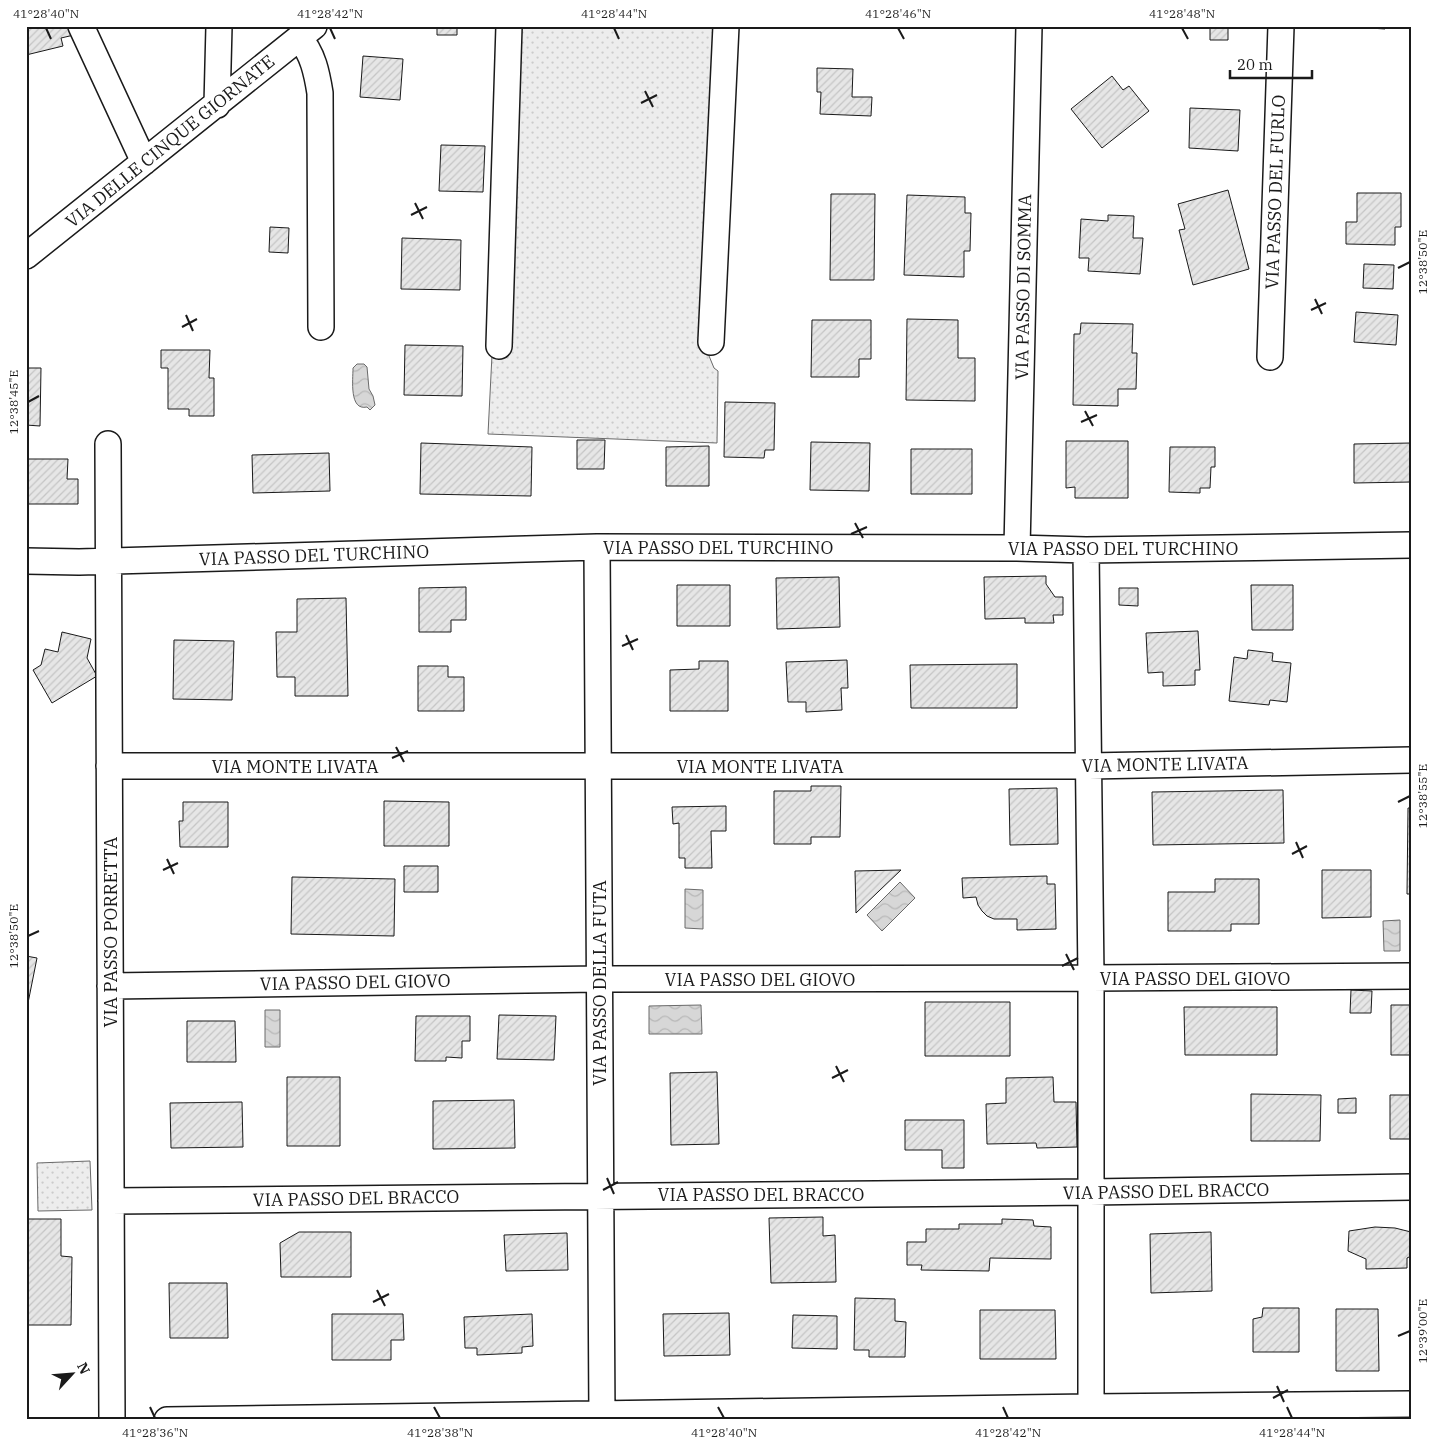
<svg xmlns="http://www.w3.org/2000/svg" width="1437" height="1446" viewBox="0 0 1437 1446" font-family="'IBM Plex Serif',serif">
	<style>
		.grass { fill: url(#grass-dots); stroke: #6a6a6a }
		.water { fill: url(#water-waves); stroke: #6a6a6a }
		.building { fill: url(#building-hatch); stroke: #1a1a1a }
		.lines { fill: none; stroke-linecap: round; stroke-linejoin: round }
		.street-casing { stroke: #1a1a1a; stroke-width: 28 }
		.street { stroke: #fff; stroke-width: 25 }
		.ticks { fill: none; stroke: #1a1a1a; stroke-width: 2 }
		.labels { text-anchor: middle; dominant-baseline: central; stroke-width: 4; stroke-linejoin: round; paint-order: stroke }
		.street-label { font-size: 18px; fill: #1a1a1a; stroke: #fff }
		.neatline { fill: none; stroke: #1a1a1a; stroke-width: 2 }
		.ticks-label { font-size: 12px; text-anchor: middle; fill: #1a1a1a }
	</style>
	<defs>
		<pattern id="grass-dots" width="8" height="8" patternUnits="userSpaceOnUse" patternTransform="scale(1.25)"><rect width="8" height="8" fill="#ededed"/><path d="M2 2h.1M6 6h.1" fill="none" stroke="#cbcbcb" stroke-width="1.8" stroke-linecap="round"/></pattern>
		<pattern id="water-waves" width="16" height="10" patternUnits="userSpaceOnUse" patternTransform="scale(1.25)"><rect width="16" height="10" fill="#d7d7d7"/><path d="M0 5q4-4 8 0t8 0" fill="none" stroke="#b8b8b8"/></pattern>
		<pattern id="building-hatch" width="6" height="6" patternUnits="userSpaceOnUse" patternTransform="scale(1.25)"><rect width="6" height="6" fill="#e6e6e6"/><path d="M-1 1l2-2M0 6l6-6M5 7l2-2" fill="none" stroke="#c5c5c5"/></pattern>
	</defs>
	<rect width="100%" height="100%" fill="#fff"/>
	<path class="grass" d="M520 26H722L707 351 714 368 718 371 717 443 488 434 492 355 506 356Z
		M90 1161 92 1210 38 1211 37 1163Z"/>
	<path class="water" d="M357 364H364L367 367 369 389 373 396 375 405 370 410 367 407C349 411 353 380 353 368Z
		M900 882 915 898 882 931 867 915Z
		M685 889 703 890V929L685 928Z
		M1400 920V951H1384L1383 921Z
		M701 1005 702 1034H649V1006Z
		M265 1010H280V1047H265Z"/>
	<path class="building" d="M26 26H72L74 35 61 38 63 46 26 55Z
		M437 26H457V35H437Z
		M1210 26H1228V40H1210Z
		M1340 26H1385V29Z
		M363 56 403 59 400 100 360 97Z
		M817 68 853 69 852 97H872L871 116 820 114 821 92H817Z
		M1112 76 1123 90 1129 86 1149 111 1102 148 1071 109Z
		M1190 108 1240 110 1238 151 1189 148Z
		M441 145 485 146 483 192 439 191Z
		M1228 190 1249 269 1193 285 1179 230 1185 229 1178 204Z
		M1357 193H1401V227H1395V245L1346 244V222H1357Z
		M831 194H875L874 280H830Z
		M907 195 965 197V213H971L970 251H964V277L904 275Z
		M1108 215 1134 216 1133 238H1143L1140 274 1088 271 1089 258H1079L1081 219 1108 221Z
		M270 227 289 228 288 253 269 252Z
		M402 238 461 240 460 290 401 289Z
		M1364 264 1394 265 1393 289 1363 288Z
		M1356 312 1398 315 1396 345 1354 342Z
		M907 319 958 320V358H975V401L906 400Z
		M812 320H871V359H859V377H811Z
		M1081 323 1133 324 1132 353H1137L1136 389H1118V406L1073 405 1074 334H1080Z
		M405 345 463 346 462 396 404 395Z
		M161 350H210L209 378H214V416H189V409H168V368H161Z
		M26 368H41L40 426 26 425Z
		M725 402 775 403 774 450H765L764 458 724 457Z
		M577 440H605L604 469H577Z
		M1066 441H1128V498H1075V487L1066 488Z
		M811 442 870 443 869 491 810 490Z
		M421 443 532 447 531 496 420 494Z
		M1411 443V482L1354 483V444Z
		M709 446V486H666V447Z
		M1170 447H1215V467H1211L1210 488H1200V493L1169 492Z
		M911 449H972V494H911Z
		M329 453 330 491 253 493 252 455Z
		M26 459H68L67 479H78V504H26Z
		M1046 576V584L1055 597H1063V615H1053L1054 623H1025V618L985 619 984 577Z
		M839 577 840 627 777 629 776 578Z
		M677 585H730V626H677Z
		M1251 585H1293V630H1252Z
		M466 587V620H451V632H419V588Z
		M1119 588H1138V606L1119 605Z
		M346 598 348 696H295V677H277L276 632H297V599Z
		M1198 631 1200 670H1195V685L1163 686V672L1148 673 1146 633Z
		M62 632 91 639 87 658 97 676 52 703 33 670 41 665 45 649 58 652Z
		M174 640 234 641 232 700 173 699Z
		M1248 650 1273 653 1272 661 1291 663 1287 702 1270 700 1269 705 1229 701 1234 657 1247 659Z
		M847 660 848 688H841L842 710 806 712V702H788L786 662Z
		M699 661H728V711H670V670L699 669Z
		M1017 664V708H911L910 665Z
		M418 666H448V677H464V711H418Z
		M811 786H841L840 837H811V844H774V791H811Z
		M1057 788 1058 844 1010 845 1009 789Z
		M1283 790 1284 843 1153 845 1152 792Z
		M384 801 449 802V846H384Z
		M183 802H228V847H180L179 821H183Z
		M726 806V831H711L712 868H685V858H679V823L673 824 672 807Z
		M1408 808H1411V894H1407Z
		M404 866H438V892H404Z
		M901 870 856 913 855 871Z
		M1322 870H1371V917L1322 918Z
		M1047 876V884H1055L1056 929 1017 930V919H994L987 916 982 911 978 905 976 897 963 898 962 878Z
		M292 877 395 879 394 936 291 934Z
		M1215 879H1259V924H1231V931H1168V892H1215Z
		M26 956 37 958 26 1013Z
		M1351 990 1372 991 1371 1013H1350Z
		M925 1002H1010V1056H925Z
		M1391 1005H1411V1055H1391Z
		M1184 1007H1277V1055H1185Z
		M499 1015 556 1016 554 1060 497 1059Z
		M416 1016H470V1041H462V1058L446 1057V1061H415Z
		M187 1021H235L236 1062H187Z
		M717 1072 719 1144 671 1145 670 1073Z
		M287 1077H340V1146H287Z
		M1053 1077 1054 1102H1076L1077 1147 1037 1148 1036 1143 987 1144 986 1104 1006 1103V1078Z
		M1251 1094 1321 1095 1320 1141H1251Z
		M1390 1095H1411V1139H1390Z
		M1356 1098V1113H1338V1099Z
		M514 1100 515 1148 433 1149V1101Z
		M242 1102 243 1147 171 1148 170 1103Z
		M905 1120H964V1168H942V1150H905Z
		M823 1217V1236L835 1235 836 1282 771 1283 769 1218Z
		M26 1219H61V1256L72 1257 71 1325H26Z
		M1002 1219 1033 1220 1034 1226 1051 1227V1259L990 1258 989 1271 921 1270 922 1265H907V1242H926V1229H959V1224H1002Z
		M1375 1227 1395 1228 1411 1232V1256L1407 1258V1268L1366 1269V1259L1348 1251 1349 1231Z
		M299 1232H351V1277H281L280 1243Z
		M1211 1232 1212 1291 1151 1293 1150 1234Z
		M567 1233 568 1270 506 1271 504 1235Z
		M169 1283H227L228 1338H170Z
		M855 1298 895 1299V1321L906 1322 905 1357H869V1350H854Z
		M1263 1308H1299V1352H1253V1319L1262 1317Z
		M1336 1309H1378L1379 1371H1336Z
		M980 1310H1055L1056 1359H980Z
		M729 1313 730 1355 664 1356 663 1314Z
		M332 1314H403L404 1340H391V1360H332Z
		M532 1314 533 1346 522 1347V1353L477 1355V1348H465L464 1317Z
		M793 1315 837 1316V1349L792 1348Z"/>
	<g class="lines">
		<g class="street-casing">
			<path id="street" d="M81 26 144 162
				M299 38C313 53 317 74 320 93L321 327
				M217 105 219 26
				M26 256 314 26
				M711 342 726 26
				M499 346 509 26
				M1270 357 1281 26
				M108 444 112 1420
				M597 547 602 1420
				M1017 548 1029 26
				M1086 550 1091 978V1420
				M26 561 79 562 597 547 1017 548 1086 550 1411 545
				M109 766H1089L1411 760
				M110 986 599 979 1091 978 1411 976
				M111 1201 1090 1192 1411 1187
				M167 1420 1091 1407 1411 1404"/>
		</g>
		<use href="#street" class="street"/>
	</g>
	<path class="ticks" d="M46 28 51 39M330 28 335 39M614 28 619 39M898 28 904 39M1182 28 1188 39M645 91 653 107M641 103 657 95M415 203 423 219M411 215 427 207M1398 268 1410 262M1315 299 1322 314M1311 310 1326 303M186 315 193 331M182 327 197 319M28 402 39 396M1085 411 1093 426M1081 422 1097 415M855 523 863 538M851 534 867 527M626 635 633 650M622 646 638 639M396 747 404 762M392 758 408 751M1398 802 1410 796M1296 842 1303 858M1292 854 1307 846M167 859 174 874M163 870 178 863M28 936 39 931M1066 954 1074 970M1062 966 1078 958M836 1066 844 1082M832 1078 848 1070M607 1178 614 1194M603 1190 618 1182M377 1290 385 1306M373 1302 389 1294M1398 1336 1410 1331M1277 1386 1284 1402M1273 1398 1288 1390M150 1407 155 1418M434 1407 440 1418M718 1407 724 1418M1003 1407 1008 1418M1287 1407 1292 1418"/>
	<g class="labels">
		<g class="street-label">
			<text transform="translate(170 141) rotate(-39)">VIA DELLE CINQUE GIORNATE</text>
			<text transform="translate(1275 192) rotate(-88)">VIA PASSO DEL FURLO</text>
			<text transform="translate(1023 287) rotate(-89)">VIA PASSO DI SOMMA</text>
			<text x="718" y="547">VIA PASSO DEL TURCHINO</text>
			<text x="1123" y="548">VIA PASSO DEL TURCHINO</text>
			<text transform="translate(314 555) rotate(-2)">VIA PASSO DEL TURCHINO</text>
			<text transform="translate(1165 764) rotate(-1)">VIA MONTE LIVATA</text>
			<text x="295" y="766">VIA MONTE LIVATA</text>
			<text x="760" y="766">VIA MONTE LIVATA</text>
			<text transform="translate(110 932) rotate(-90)">VIA PASSO PORRETTA</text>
			<text x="1195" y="978">VIA PASSO DEL GIOVO</text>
			<text x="760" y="979">VIA PASSO DEL GIOVO</text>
			<text transform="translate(355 982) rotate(-1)">VIA PASSO DEL GIOVO</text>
			<text transform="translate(599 983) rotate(-90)">VIA PASSO DELLA FUTA</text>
			<text transform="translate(1166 1191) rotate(-1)">VIA PASSO DEL BRACCO</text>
			<text x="761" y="1194">VIA PASSO DEL BRACCO</text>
			<text transform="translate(356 1198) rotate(-1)">VIA PASSO DEL BRACCO</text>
		</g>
	</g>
	<rect width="1437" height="1446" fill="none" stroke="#ffffff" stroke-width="55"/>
	<g transform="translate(72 1374) rotate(64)" stroke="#ffffff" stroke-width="4" paint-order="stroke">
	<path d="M0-4L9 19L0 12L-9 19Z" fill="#1a1a1a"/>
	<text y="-8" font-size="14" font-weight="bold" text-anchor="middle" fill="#1a1a1a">N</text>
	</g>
	<path d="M1230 70v8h82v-8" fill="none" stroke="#1a1a1a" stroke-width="2.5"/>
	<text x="1237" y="70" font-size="15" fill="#1a1a1a" stroke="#ffffff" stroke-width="4" paint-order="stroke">20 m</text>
	<rect x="28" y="28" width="1382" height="1390" class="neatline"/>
	<g class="ticks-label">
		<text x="46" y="18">41°28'40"N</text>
		<text x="330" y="18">41°28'42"N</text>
		<text x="614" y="18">41°28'44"N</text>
		<text x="898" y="18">41°28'46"N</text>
		<text x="1182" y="18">41°28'48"N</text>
		<text transform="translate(1423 262) rotate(-90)" y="4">12°38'50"E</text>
		<text transform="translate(14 402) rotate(-90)" y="4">12°38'45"E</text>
		<text transform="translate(1423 796) rotate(-90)" y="4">12°38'55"E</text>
		<text transform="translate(14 936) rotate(-90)" y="4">12°38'50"E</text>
		<text transform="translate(1423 1331) rotate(-90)" y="4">12°39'00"E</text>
		<text x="155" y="1437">41°28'36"N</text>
		<text x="440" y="1437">41°28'38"N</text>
		<text x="724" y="1437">41°28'40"N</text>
		<text x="1008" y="1437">41°28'42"N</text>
		<text x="1292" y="1437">41°28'44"N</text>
	</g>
</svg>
